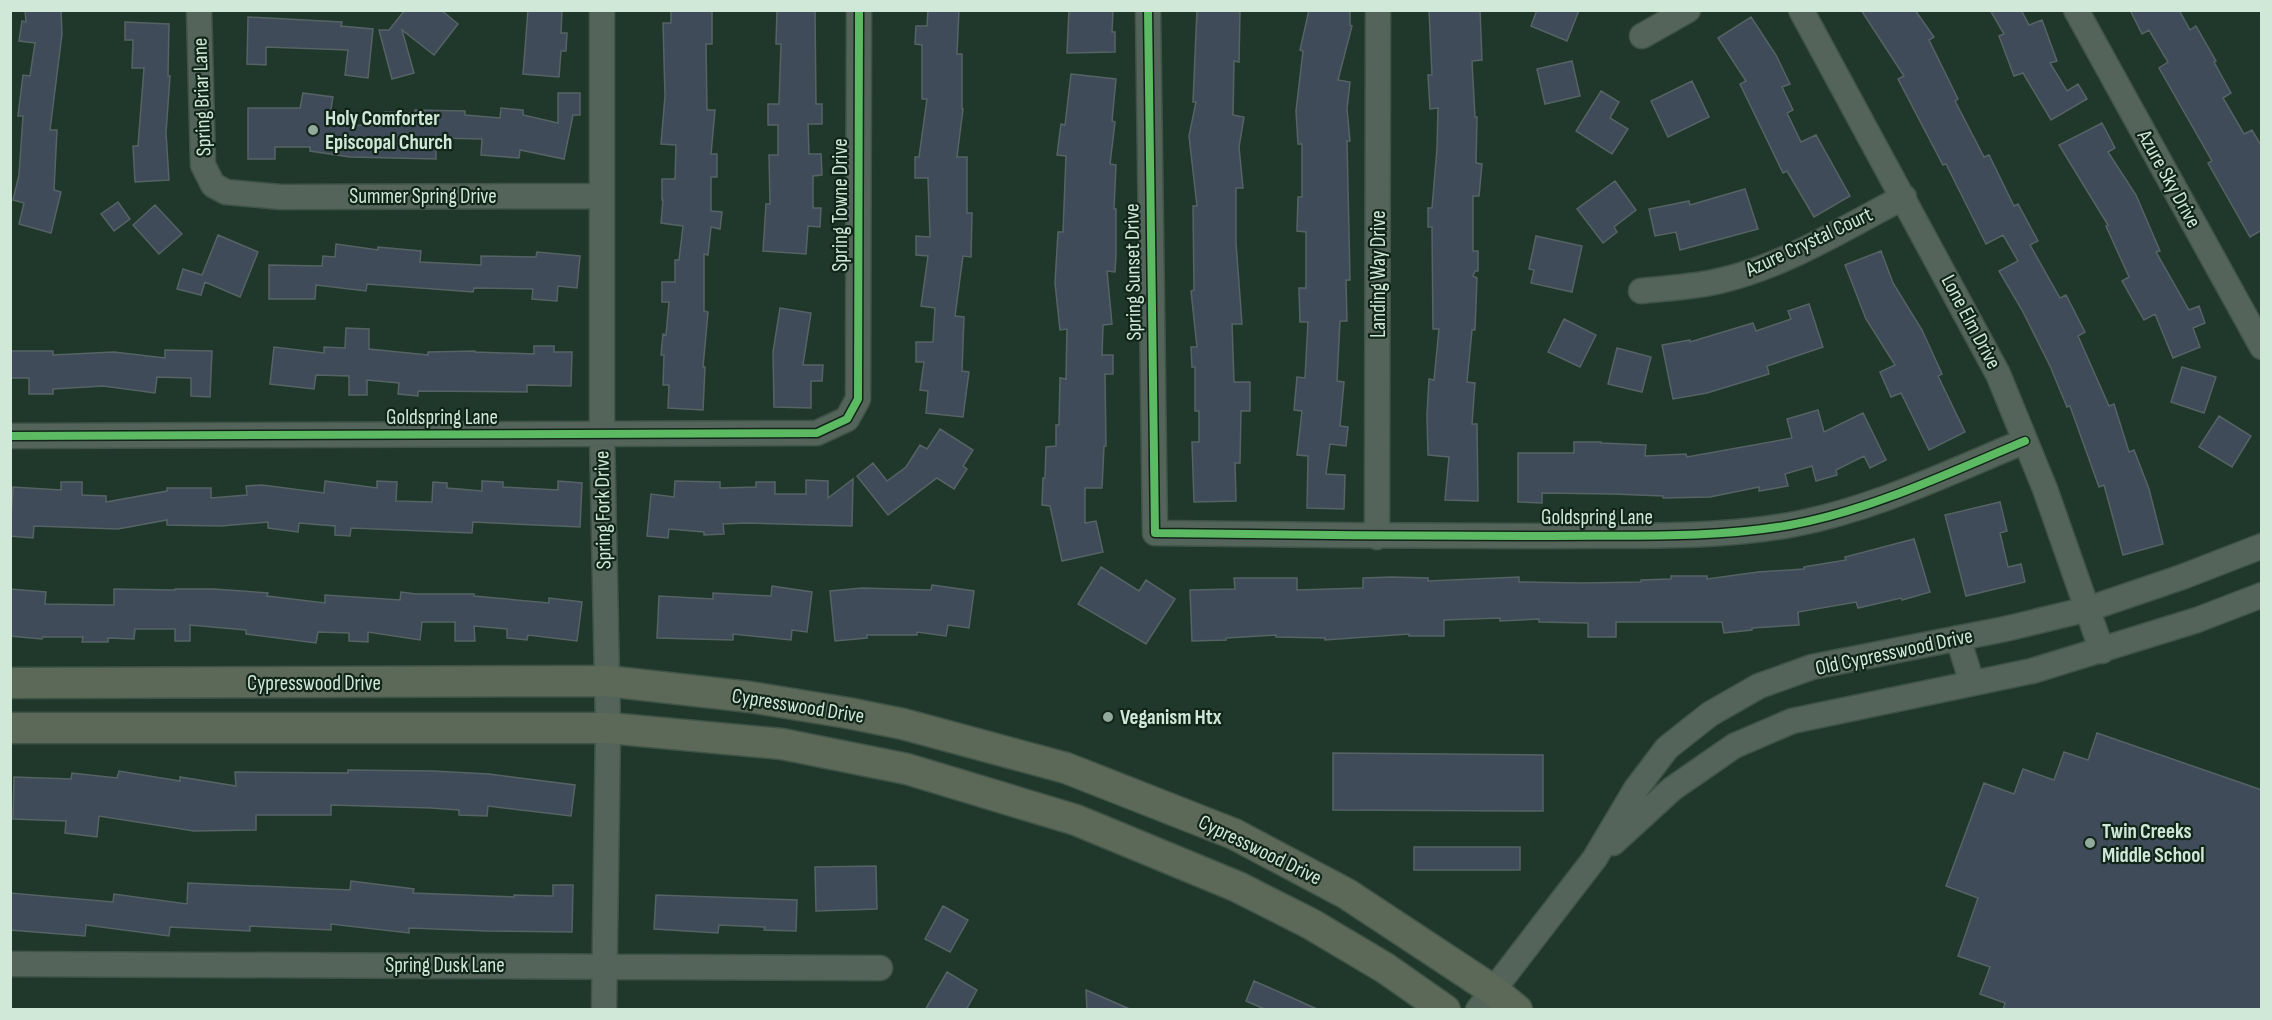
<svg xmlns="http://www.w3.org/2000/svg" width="2272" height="1020" viewBox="0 0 2272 1020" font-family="'Sofia Sans Condensed',sans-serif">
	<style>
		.building { fill: #3f4b58; stroke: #566365; stroke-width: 1.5 }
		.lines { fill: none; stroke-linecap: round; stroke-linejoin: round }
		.minor-casing { stroke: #3f5347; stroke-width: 27 }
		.major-casing { stroke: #3f5347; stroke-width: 33 }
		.minor { stroke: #54645b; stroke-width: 24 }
		.major { stroke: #5c6958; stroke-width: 30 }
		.cycleway-casing { stroke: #122519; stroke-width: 11 }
		.cycleway { stroke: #5cba63; stroke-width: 8 }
		.poi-dot { fill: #92aa9b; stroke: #122519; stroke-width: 2 }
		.labels { text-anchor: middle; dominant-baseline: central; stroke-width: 4.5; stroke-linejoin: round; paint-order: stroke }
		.street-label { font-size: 21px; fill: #cfe8d7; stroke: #122519 }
		.poi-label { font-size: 21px; font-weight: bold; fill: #cfe8d7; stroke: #122519; text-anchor: start }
	</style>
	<rect width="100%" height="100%" fill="#20382b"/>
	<path class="building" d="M25 10H61L62 34 50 130H57L54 190 61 192 51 233 19 224 24 203 13 200 19 175 23 116H18L23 75 30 76 35 43 19 41 22 21 26 22Z
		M405 10H441L458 24 434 55 402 30 414 73 392 79 379 30H389Z
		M528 10H562L561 33H567L566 51H561L559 77 523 74Z
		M671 10H712V44H706L707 110H715L711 154H717V177H711V211L722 212 720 229 711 227 708 255 704 254V311L708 312 703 367H705L703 410 668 408 669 385H663L664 355H661L663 334 666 335 669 302H662V282H675V260H679L683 226 661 223 663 200H662V179H675L676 145 661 144 665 96 663 23H671Z
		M777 10H815L816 104H822V124H808L809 154H821L822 175 813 176V208H821L820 227 808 226 806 254 763 251 766 204H770L769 155H778V125H768V104H779L781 44H776Z
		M928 10H959L957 54H962V109H963L957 157H967V213H972L971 257 963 256 955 316 964 317 962 371 969 372 963 417 926 413 928 391 920 390 924 362H916V342H933L935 308 921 306 928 256 916 255V236L930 237 928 178H915V157H919L927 99H922V45L915 44 916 26H927Z
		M1069 10H1113L1112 32H1115V52L1067 53Z
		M1197 10H1240L1239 62 1234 61 1233 115 1244 117 1239 147 1243 188H1236V243L1242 324H1232L1234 382H1250V411H1241L1240 463H1235L1236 501 1194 502 1192 442H1199V411H1195V367H1192L1191 347H1197L1191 291 1194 290 1193 206H1197L1189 136 1196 102H1193Z
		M1309 10H1350V25L1352 26 1338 80 1350 82 1347 109 1350 141H1347L1350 280H1346L1347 321H1340L1337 381 1344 382 1340 426 1348 427 1346 446 1330 444 1326 474 1345 475 1344 509 1307 508 1308 456 1297 455 1302 411 1294 410 1297 377 1305 378 1308 322H1300L1299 288H1306V232L1297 231 1298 197H1302V144H1298L1296 111 1303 51 1300 50Z
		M1429 10H1480L1482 60 1472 61 1475 117H1477L1476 163 1482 164 1479 196H1473V251H1478V271H1475L1473 276 1477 278 1475 330H1472L1467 382 1475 383 1472 424H1477L1478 501 1445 500 1449 457 1428 455 1427 415 1429 379 1434 380 1439 329H1433L1432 227H1428V208H1432L1437 149 1438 108 1430 109 1428 75H1432Z
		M1537 10H1579L1567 41 1531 26Z
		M1861 10H1915L1934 37 1929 40 1958 99 1955 101 1984 157 1989 155 2014 206 2018 204 2038 241 2030 245 2060 298 2066 295 2085 332 2078 336 2109 406 2114 404 2129 452 2134 450 2149 489 2163 544 2123 555 2104 485 2099 487 2070 406 2067 407 2050 366 2022 310 1999 271 2018 261 2003 235 1986 244 1946 164 1943 165 1898 79 1904 76Z
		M1990 10H2021L2029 25 2042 20 2057 61 2050 63 2067 91 2078 84 2087 99 2051 120 2023 73 2014 76 1999 36 2004 34Z
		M2130 10H2179L2190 30 2196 26 2216 61 2214 62 2231 93 2223 98 2244 134 2252 130 2262 147V230L2250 237 2208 163 2212 161 2159 68 2168 62 2149 30 2142 34Z
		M248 17 342 22 341 26 373 29 368 78 345 75 348 50 266 47V65L247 64Z
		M1751 17 1776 55 1790 84 1782 87 1793 110 1787 113 1801 142 1816 135 1850 196 1814 217 1787 171 1783 173 1740 84 1746 81 1718 38Z
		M125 22 169 24 168 76H170L166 133 169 180 135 182 133 146H138L144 68H132L133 40H125Z
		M1572 61 1580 96 1545 104 1537 69Z
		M1071 74 1116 79 1112 121 1115 122 1110 164 1116 165 1114 209H1116V255L1115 272 1107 271 1112 324 1103 325 1102 355H1113V374H1105L1106 446H1104L1102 488H1085V523L1096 521 1103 552 1062 561 1050 506 1042 505 1043 478H1045L1046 447 1056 446V425H1059L1060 378 1066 379 1067 329 1060 330 1055 283 1058 232H1063L1066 156 1057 155 1061 124 1065 125Z
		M1692 81 1709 117 1668 137 1651 101Z
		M1601 91 1619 102 1610 118 1628 129 1612 154 1576 131Z
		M303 93 333 97 329 121 350 125 385 126V112L415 113V110L465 111V115L500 118 501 108 523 110V115L558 123V93H580V115H573L564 159 520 150 519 158 481 155 482 139 436 138V159L350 157 310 151V147H275V159H248V108H300Z
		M2102 123 2115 148 2108 152 2136 195 2160 251 2156 252 2189 310 2199 306 2205 323 2193 328 2200 347 2173 358 2155 314 2144 320 2122 281 2129 277 2106 226 2108 225 2059 145Z
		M1615 181 1636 210 1614 227 1617 232 1603 243 1577 209Z
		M1745 189 1758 229 1680 250 1676 232 1655 236 1649 209 1689 201 1690 205Z
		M118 202 130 219 114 231 101 214Z
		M155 205 182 234 159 254 133 225Z
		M218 235 258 252 240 297 205 282 201 295 177 289 183 269 202 275Z
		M1536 236 1582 246 1572 292 1531 283 1534 270 1529 269Z
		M336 244 378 250V247L421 251 420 262 481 265V256L536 257 537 252 580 256 577 288 558 286 557 301 532 299 533 289 474 288 473 292 367 284 366 291 316 285 315 299H269V265L322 266 323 256 335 257Z
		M1881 251 1893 283 1922 330 1942 374 1938 376 1965 432 1929 450 1901 393 1891 397 1880 372 1895 365 1866 319 1845 265Z
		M1809 304 1823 347 1767 366 1769 374 1707 393 1673 399 1662 345 1690 340V342L1753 323 1756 331 1791 319 1788 311Z
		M780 308 811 313 803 365H823L822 381H811V408L774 407 773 352Z
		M1564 319 1596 335 1580 367 1548 352Z
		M346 328 369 329V349L428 355V352L475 351V352L534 354V346H554V352H572L571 386 527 385V392L418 391V396L398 394 399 383 367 380V395H349V376L316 375 314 389 270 384 274 347 324 353V347L345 348Z
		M1617 348 1651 357 1642 392 1608 384Z
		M165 350 212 351 210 397 191 396V378L157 377 155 393 103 386 53 389V394H29V378H10V351H53V355L114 352 165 358Z
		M2182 367 2216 377 2204 413 2171 402Z
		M1818 410 1824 432 1863 413 1886 460 1870 468 1864 456 1836 470 1837 475 1816 481 1812 466 1785 474 1788 486 1759 491V487L1710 497 1663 498V496L1613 494 1542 493V503L1518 502V453H1574V442H1601V443L1646 445 1645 456 1686 454 1687 457 1792 438 1787 419Z
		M2219 416 2251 436 2232 467 2199 447Z
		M940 429 973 450 963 466 967 469 954 489 937 478 888 515 857 476 873 463 887 481 906 467 920 445 927 449Z
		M853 479 852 526 746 523 723 524 724 534 704 535V532L669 529 668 538 647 536 651 494 674 497 675 481 720 482V488L756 487V482H775V494H806V480L828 481V498Z
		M325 481 377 488V481L397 482 396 501 432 502 433 482 447 483V488L482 491V481L503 482V487L558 490V481L582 483 580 527 473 522 472 533 351 528 350 536 335 535V526L299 523 298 532 268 528V522L221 526 167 525V520L118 529 34 526 33 538 10 536 13 487 61 490V482H82V495L106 496V502L167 491V488H211V498L247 495 246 486 262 485 324 493Z
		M2000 502 2007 531 2000 533 2008 567 2021 564 2025 582 1966 596 1945 515Z
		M1914 539 1930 592 1902 600 1901 598 1858 608 1856 602 1798 612 1799 625 1752 628V630L1724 633 1722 622H1616V637H1588V623L1539 622V619L1500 621V618L1444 620V636H1409V634L1325 640V638L1276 637V635L1226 638V640L1192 641 1190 590 1235 589 1234 578H1297V590L1363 588V578L1392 577 1428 578V581L1519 577V582L1582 583 1641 582V580L1671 579V576H1707V579L1758 572 1804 569V567L1846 560 1845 557Z
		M1101 567 1139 591 1146 580 1175 599 1146 644 1078 604Z
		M932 585 974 591 969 628 948 625 946 636 917 632V635H867V638L835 641 830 591 862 588 931 590Z
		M772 586 812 592 807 632 792 630 791 640 733 634V640L657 638 659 596 713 599V593L771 596Z
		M10 589 46 592 45 604 114 605V589L175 590V589H214L268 593 267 596 325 603V595L400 600 401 592 416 594H474V596L549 603V598L582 602 577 641 528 635 527 640 507 638V629L474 626 475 641H455V622H422L420 640 368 632V642L349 641V633L318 632 316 643 246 634V630L190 625V641H175V629H135L134 639 108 638V642H82L83 637H43L42 639 10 636Z
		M2097 733 2262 790V1010H2003L2005 1003 1980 994 1990 967 1958 956 1978 898 1946 886 1984 783 2014 794 2023 769 2054 780 2064 752 2088 760Z
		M1333 753 1543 755V811L1333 810Z
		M348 770 433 771 489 774 575 785 571 816 488 806 487 816 459 815V810L431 808 331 805V815H256V830L194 831 99 816 97 837 65 833 66 821 13 819 14 777 71 779 72 773 117 778 119 771 180 781V777L236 786 235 772 348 773Z
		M1414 847H1520V870H1414Z
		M876 866 877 909 816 911 815 867Z
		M351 881 414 889 413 893 514 897V895L553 896V885H573L572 932 487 931 409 928V933L331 924V930L250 926V931L170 927 169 936 86 925 85 936 10 930V893L113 902 114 894 187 904 188 883 350 890Z
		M656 895 797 900 796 931 764 930 765 927 719 925 718 933 654 929Z
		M943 906 968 920 950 952 925 939Z
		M947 972 977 990 966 1010H925Z
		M1254 981 1277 991 1319 1010H1267L1246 1001Z
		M1086 990 1132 1010H1087Z"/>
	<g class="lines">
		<g class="minor-casing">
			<path id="minor" d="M199 10 203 165 213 185 226 192 281 197 602 196
				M602 10V435L608 728 604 1010
				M1148 10 1155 533C1287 535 1418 536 1550 536 1630 535 1711 539 1790 525 1872 510 1948 473 2025 441
				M1801 10 1998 374 2045 489 2102 651
				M2076 10 2262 347
				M1642 36 1688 10
				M1641 291C1667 288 1694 287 1719 281 1785 266 1844 228 1904 197
				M10 436 817 433 847 419 858 399 859 10
				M1377 537 1378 10
				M1958 638 1972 683
				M1613 843 1672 789 1734 746 1792 721 2032 671 2197 620 2262 595
				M10 964 880 968
				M1478 1010 1595 858 1636 789 1667 748 1710 714 1759 686 1812 667 2005 629 2088 609 2182 577 2262 546"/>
		</g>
		<g class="major-casing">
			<path id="major" d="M10 683 607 681 750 697 848 713 903 724 1066 768 1234 834 1347 894 1494 991 1517 1010
				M10 728H608L782 744 907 769 1076 820 1238 887 1311 924 1385 968 1445 1010"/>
		</g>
		<use href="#minor" class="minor"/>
		<use href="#major" class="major"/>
		<g class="cycleway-casing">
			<path id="cycleway" d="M1148 10 1155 533C1287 535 1418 536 1550 536 1630 535 1711 539 1790 525 1872 510 1948 473 2025 441
				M10 436 817 433 847 419 858 399 859 10"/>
		</g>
		<use href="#cycleway" class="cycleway"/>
	</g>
	<g class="poi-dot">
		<circle cx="313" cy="130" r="6"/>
		<circle cx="1108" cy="717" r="6"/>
		<circle cx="2090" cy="843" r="6"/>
	</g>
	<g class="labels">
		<g class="street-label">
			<text transform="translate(202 97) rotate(-92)">Spring Briar Lane</text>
			<text transform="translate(2169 179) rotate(61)">Azure Sky Drive</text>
			<text x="423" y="196">Summer Spring Drive</text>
			<text transform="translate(840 205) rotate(-90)">Spring Towne Drive</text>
			<text transform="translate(1809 242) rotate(-25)">Azure Crystal Court</text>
			<text transform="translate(1133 272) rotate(-91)">Spring Sunset Drive</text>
			<text transform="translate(1378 274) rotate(-90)">Landing Way Drive</text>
			<text transform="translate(1971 322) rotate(62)">Lone Elm Drive</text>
			<text x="442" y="417">Goldspring Lane</text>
			<text transform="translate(603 510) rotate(-91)">Spring Fork Drive</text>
			<text x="1597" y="517">Goldspring Lane</text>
			<text transform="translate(1894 652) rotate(-12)">Old Cypresswood Drive</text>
			<text x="314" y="683">Cypresswood Drive</text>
			<text transform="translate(798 706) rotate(9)">Cypresswood Drive</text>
			<text transform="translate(1260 850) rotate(26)">Cypresswood Drive</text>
			<text x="445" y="965">Spring Dusk Lane</text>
		</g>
		<g class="poi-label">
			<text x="325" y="118">Holy Comforter<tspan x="325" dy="24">Episcopal Church</tspan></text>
			<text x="1120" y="717">Veganism Htx</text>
			<text x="2102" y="831">Twin Creeks<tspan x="2102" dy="24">Middle School</tspan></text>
		</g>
	</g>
	<rect width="2272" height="1020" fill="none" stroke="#cfe8d7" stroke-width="24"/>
</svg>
